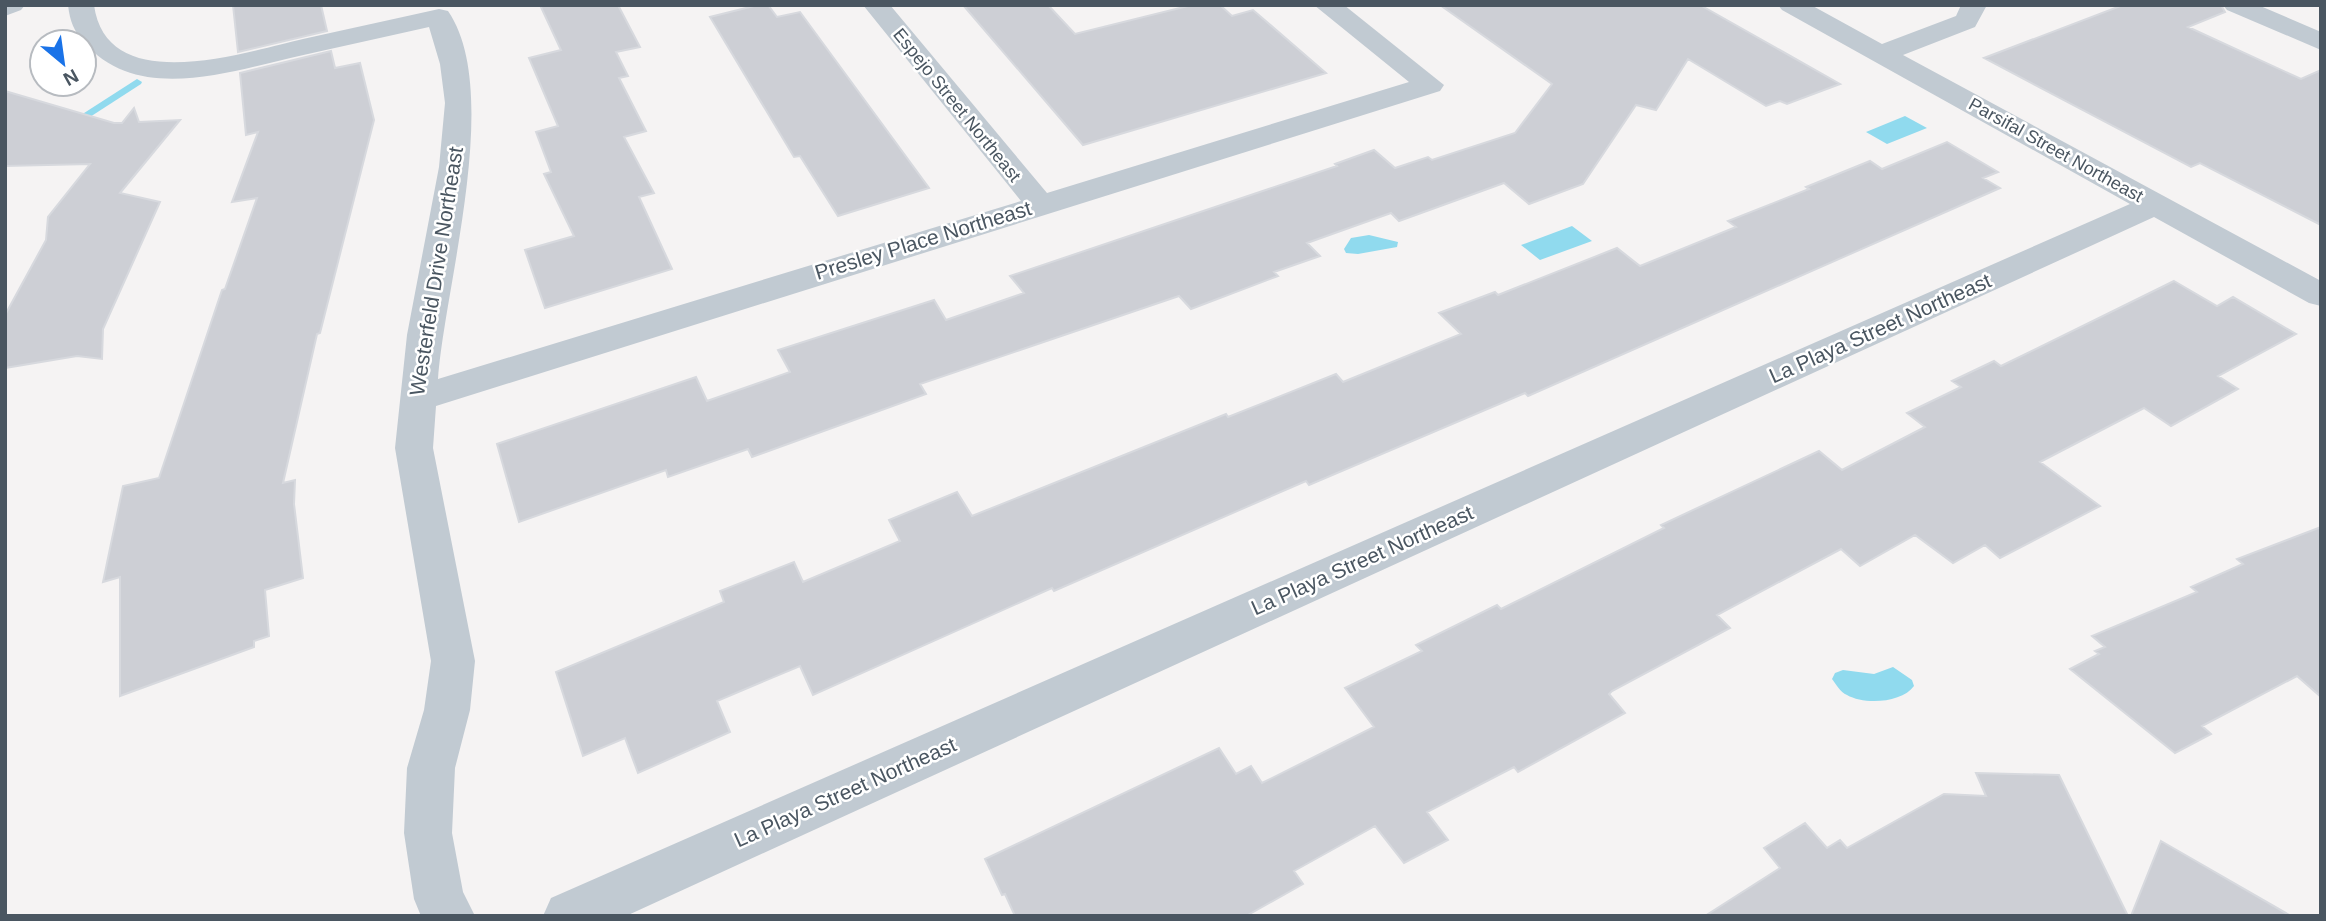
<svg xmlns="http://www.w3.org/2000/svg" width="2326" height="921" viewBox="0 0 2326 921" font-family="Helvetica,sans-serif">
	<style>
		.water { fill: #90daee }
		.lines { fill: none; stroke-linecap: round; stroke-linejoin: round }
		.stream { fill: #90daee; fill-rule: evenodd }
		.building { fill: #cdcfd5; stroke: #d7d9de; stroke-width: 2 }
		.street { fill: #c1cad2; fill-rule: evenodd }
		.labels { text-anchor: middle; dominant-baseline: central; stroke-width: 5; stroke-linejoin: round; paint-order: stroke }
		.far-street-label { font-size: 18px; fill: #4a5661; stroke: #fff }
		.street-label { font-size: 21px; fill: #4a5661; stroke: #fff }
	</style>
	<rect width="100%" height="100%" fill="#f5f3f3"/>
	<path class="water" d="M1905 116 1927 128 1887 144 1866 132Z
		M1572 226 1592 241 1540 260 1521 245Z
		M1369 235 1398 242 1397 247 1358 254 1346 253 1344 249 1351 238Z
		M1893 667 1912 680 1914 686C1902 703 1864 705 1847 695 1840 692 1836 684 1832 679L1835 673 1843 670 1874 674Z"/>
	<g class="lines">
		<path class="stream" d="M137 79 142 82 141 84 76 126 72 127 67 124Z"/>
	</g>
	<path class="building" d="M233 5H321L327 31 238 52Z
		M540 5H618L640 47 616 52 628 76 619 78 646 131 624 137 654 193 639 197 672 269 545 308 525 250 574 236 544 174 551 172 536 132 558 126 529 58 561 50Z
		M758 5H768L777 17 800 12 929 188 838 216 800 156 794 157 710 17Z
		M963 5H1048L1075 34 1192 5H1220L1232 16 1253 10 1326 73 1083 145Z
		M1440 5H1700L1840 84 1787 104 1780 101 1766 106 1688 59 1656 110 1636 105 1583 184 1529 204 1504 183 1399 221 1391 213 1307 243 1320 256 1274 272 1278 276 1191 309 1179 296 920 384 926 394 752 457 748 449 668 477 666 470 519 522 497 444 696 377 707 401 790 372 778 350 934 300 946 320 1024 293 1010 276 1337 166 1335 164 1374 150 1395 168 1428 157 1432 160 1515 133 1552 84Z
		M2123 5H2221L2225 12 2188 27 2301 79 2321 70V225L2200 163 2191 167 1984 58Z
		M331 51 335 68 360 63 374 120 320 333 317 334 283 483 295 480 294 504 303 578 265 590 269 636 254 641V647L120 696V577L103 582 123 486 159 478 222 290 225 289 257 198 232 202 258 132 246 135 240 73Z
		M5 91 114 123H122L134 108 139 122 180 120 120 193 160 202 103 329 102 359 77 356 5 368V315L46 240 48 217 90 164 5 166Z
		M1947 142 1998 172 1983 178 2000 188 1528 396 1525 393 1309 485 1306 481 1054 591 1052 588 813 695 800 666 717 701 730 732 638 773 625 738 583 756 556 672 724 602 720 591 794 562 803 582 900 541 889 520 957 492 972 516 1226 414 1228 417 1336 374 1343 382 1461 334 1439 313 1495 292 1498 295 1617 248 1640 266 1736 227 1728 221 1809 189 1806 187 1870 161 1882 169Z
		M2174 281 2217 306 2233 297 2296 334 2218 376 2238 389 2171 426 2144 408 2040 462 2100 506 2000 558 1985 545 1953 563 1915 535 1860 566 1841 549 1717 615 1730 628 1612 691 1609 694 1625 713 1518 772 1514 767 1427 812 1448 840 1404 863 1375 826 1294 871 1303 884 1246 916H1015L1005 894 1002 895 985 859 1219 748 1236 774 1251 766 1262 783 1374 727 1345 688 1422 651 1416 645 1497 605 1501 609 1664 528 1661 525 1819 451 1842 470 1925 427 1907 413 1961 387 1952 381 1994 361 2001 366Z
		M2321 527V697L2297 676 2202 726 2211 734 2175 753 2070 669 2099 654 2095 651 2105 647 2092 636 2197 592 2191 587 2243 564 2237 559Z
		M1976 773 2059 775 2128 916H1705L1780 868 1764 848 1805 823 1827 848 1840 840 1847 848 1944 794 1986 796Z
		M2161 841 2291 916H2131Z"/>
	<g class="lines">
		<path class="street" d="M5 5H25L21 10 5 16Z
			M68 5H94C107 99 245 52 303 39 348 29 394 19 439 9L448 11C503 91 445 284 438 379L1021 201 863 5H890L1047 193 1409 82 1314 5H1344L1444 85 1440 91 436 406 433 448 475 661 470 710 455 768 452 833 463 892 475 916H421L414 899 404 833 407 768 424 710 431 661 395 448 407 335 439 167 445 103 440 64 429 27C386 37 342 46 299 56 231 71 137 105 84 42 74 31 70 22 68 5Z
			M1778 5H1811L1882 44 1956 16 1961 5H1987L1975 27 1903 55 2321 281V306L2309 303 2154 217 626 916H543L551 898 2130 204 1782 10Z
			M2223 5H2258L2321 32V50L2227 10Z"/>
	</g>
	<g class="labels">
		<g class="far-street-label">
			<text transform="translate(957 105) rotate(51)">Espejo Street Northeast</text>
			<text transform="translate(2056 150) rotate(29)">Parsifal Street Northeast</text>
		</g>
		<g class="street-label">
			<text transform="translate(923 240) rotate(-17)">Presley Place Northeast</text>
			<text transform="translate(436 271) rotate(-81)">Westerfeld Drive Northeast</text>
			<text transform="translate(1880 328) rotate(-24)">La Playa Street Northeast</text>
			<text transform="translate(1362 560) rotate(-24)">La Playa Street Northeast</text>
			<text transform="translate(845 792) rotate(-24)">La Playa Street Northeast</text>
		</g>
	</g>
	<rect width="2326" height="921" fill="none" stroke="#4a5661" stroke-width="14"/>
	<g transform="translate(63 63) rotate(151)"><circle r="33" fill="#ffffff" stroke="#b7bbc0" stroke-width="2"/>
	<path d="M0-5L12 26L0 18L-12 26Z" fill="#1a73e8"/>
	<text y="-10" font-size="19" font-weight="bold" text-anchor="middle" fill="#4a5661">N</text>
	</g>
</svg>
